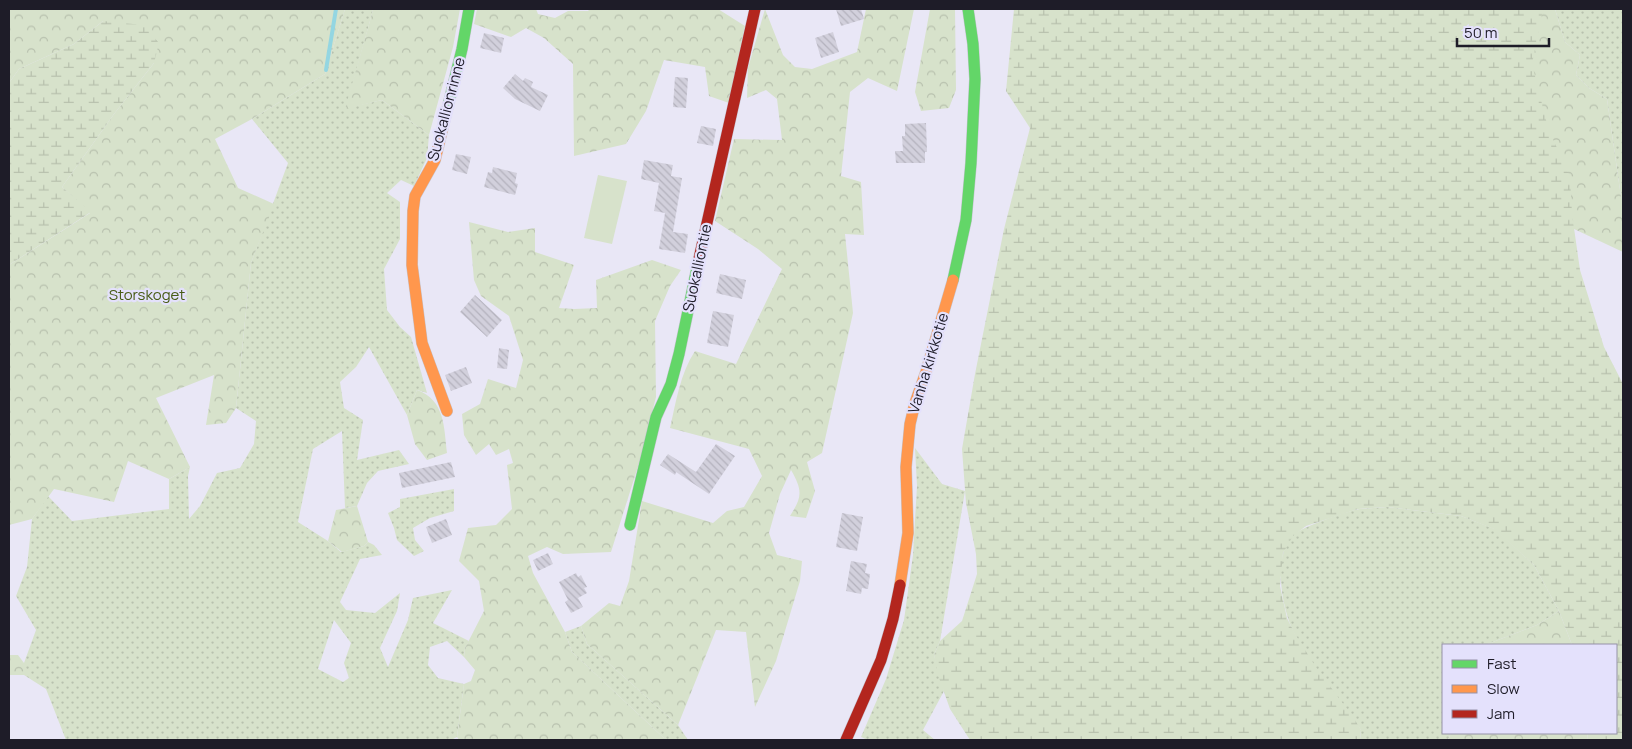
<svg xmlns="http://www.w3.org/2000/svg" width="1632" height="749" viewBox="0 0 1632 749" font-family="Manrope,sans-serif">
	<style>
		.grass { fill: url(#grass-dots); fill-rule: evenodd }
		.forest { fill: url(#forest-crowns) }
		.wetland { fill: url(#wetland-marsh) }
		.garden { fill: #d7e2cb }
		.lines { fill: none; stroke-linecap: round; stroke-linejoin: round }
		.stream { stroke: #94d6e2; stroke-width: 4 }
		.building { fill: url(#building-back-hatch) }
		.fast-casing { stroke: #c5c4d0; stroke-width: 12 }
		.slow-casing { stroke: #c5c4d0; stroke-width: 12 }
		.jam-casing { stroke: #c5c4d0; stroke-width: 12 }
		.fast { stroke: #63d668; stroke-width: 11 }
		.slow { stroke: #ff974d; stroke-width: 11 }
		.jam { stroke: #b3261e; stroke-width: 11 }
		.labels { text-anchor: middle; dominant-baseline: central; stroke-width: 4.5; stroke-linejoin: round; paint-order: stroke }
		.street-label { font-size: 15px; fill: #1e1c28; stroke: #e4e1fc }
		.park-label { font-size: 15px; fill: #485c16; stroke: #e4e1fc }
	</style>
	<defs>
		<pattern id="grass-dots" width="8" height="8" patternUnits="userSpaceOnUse" patternTransform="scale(1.25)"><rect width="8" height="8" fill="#d7e2cb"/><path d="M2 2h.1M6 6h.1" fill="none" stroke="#b8c1ae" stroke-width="1.8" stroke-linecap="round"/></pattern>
		<pattern id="forest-crowns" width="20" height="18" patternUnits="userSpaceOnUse" patternTransform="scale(1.25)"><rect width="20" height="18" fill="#d7e2cb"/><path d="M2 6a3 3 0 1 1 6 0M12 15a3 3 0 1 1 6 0" fill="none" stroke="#b8c1ae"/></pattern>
		<pattern id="wetland-marsh" width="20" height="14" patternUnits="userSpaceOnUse" patternTransform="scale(1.25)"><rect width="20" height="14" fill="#d7e2cb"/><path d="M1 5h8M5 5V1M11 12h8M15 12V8" fill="none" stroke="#b8c1ae"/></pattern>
		<pattern id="building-back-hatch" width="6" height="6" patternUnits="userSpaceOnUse" patternTransform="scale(1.25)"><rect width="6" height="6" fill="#d2d0dc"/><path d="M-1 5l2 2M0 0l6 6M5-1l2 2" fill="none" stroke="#b4b2bd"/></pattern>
	</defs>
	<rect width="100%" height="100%" fill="#e9e7f6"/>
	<path class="grass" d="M345 9H372L373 10 346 108 382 100 429 135 427 158 414 186 401 180 387 193 400 202V239L384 269 387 310 400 327 411 337 427 393 417 390 407 415 369 347 356 367 340 382 344 408 363 420 357 460 399 450 409 464 378 471 367 483 357 506 345 508 342 431 313 449 298 522 328 541 341 552 364 546 368 542 374 545 382 555 360 559 340 602 346 610 375 613 400 593 397 611 380 648 388 667 408 620 413 598 452 590 433 623 469 641 465 648 464 657 447 641 430 647 428 665 438 678 464 684 457 737 451 740H66L46 689 24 675V663L36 630 16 596 27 567 32 519 48 496 72 521 169 509V479L190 467 188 476 189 519 200 506 217 473 240 468 254 444 256 421 236 408 251 263 288 163 252 119 325 74ZM334 620 351 643 344 663 349 678 343 682 318 669Z
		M1555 9H1623V201L1621 197 1607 99 1589 88 1576 75 1580 55 1565 42Z
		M915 448 942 484 965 491 940 641 934 655 944 691 923 730 935 740H868L861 737 886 679 904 620 913 555 917 486Z
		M454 489V511L430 518 413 528 415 540 424 551 414 556 397 540 394 528 388 513 400 507V499Z
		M1387 507 1461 516 1495 529 1534 565 1559 611 1537 625 1485 645H1443V733H1451L1448 740H1360L1361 730C1338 699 1312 668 1294 633 1282 609 1272 557 1293 535 1302 527 1347 511 1360 509 1369 508 1378 508 1387 507Z
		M581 626 587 644 678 725 688 740H666L572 652 565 632Z"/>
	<path class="forest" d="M9 9H345L325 74 252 119 215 139 238 188 274 204 251 263 236 408 226 423 206 425 214 375 156 398 190 467 169 479 128 461 114 502 54 489 32 519 9 525V265L90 213 62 187 114 114 154 63 103 21 74 44 19 69 9 83Z
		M372 9H460L453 47 429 135 382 100 345 109 373 10Z
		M477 9H536L538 14 555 18 568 11H588L590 9H718L745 26 729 103 709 96 705 67 664 60 646 111 626 144 574 156 573 64 544 38 526 28 511 37 474 24Z
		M765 9 783 55 795 67 812 69 857 52 866 9H914L897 91 868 78 850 92 841 176 861 182 864 235 845 234 853 313 822 453 807 462 815 491 806 518 790 516C802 497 803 491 791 470L780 494 769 533 777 555 802 561 800 581 776 661 755 707 746 632 716 630 678 725 587 644 581 626 609 603 620 606 629 581 642 501 713 523 727 511 744 507 762 476 749 449 670 428C676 402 680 374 695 351L736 364 782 269 758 249 715 221 734 139 782 140 777 99 766 90 747 98 748 68Z
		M930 9H955L956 90 949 108 921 111 915 92Z
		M1403 9H1555L1565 42 1580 55 1576 75 1589 88 1607 99 1621 197 1623 201V252L1574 229Z
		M469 222 508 232 535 228V252L574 265 559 308 574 309 597 308 596 280 652 260 681 270 670 286 655 321 656 397 640 460 611 552 563 554 547 547 528 556 533 573 565 632 572 652 666 740H459L457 737 464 684 471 681 475 670 464 657 465 648 484 611 479 581 459 561 468 528 496 525 512 509 507 465 513 463 509 449 496 455 489 444 476 455 464 435 462 414 480 404 488 379 516 388 523 360 509 316 481 296 474 280Z
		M417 390C445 400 444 427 447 453L427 460 415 444 407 415Z
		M357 506 368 542 364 546 342 552 328 541 336 510Z
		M1559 611 1572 645H1485L1537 625Z
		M9 655H18L24 663V675H9Z
		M1451 733H1587L1588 740H1448Z"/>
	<path class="wetland" d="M1014 9H1543L1532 64 1548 128 1570 177 1572 214 1580 270 1604 347 1623 384V740H1588L1587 733H1616V645H1572L1559 611 1534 565 1494 529 1461 516 1387 507 1358 509 1306 526 1293 536 1283 553 1280 586 1287 618 1295 634 1317 669 1353 717 1361 730 1360 740H970L950 709 938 675 934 655 940 641 962 621 977 574 976 554 966 503 962 449 975 374 1004 229 1030 128 1006 91Z
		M103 21 143 25 159 43 154 63 114 114 62 187 91 212 9 265V83L19 69 74 44Z"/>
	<path class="garden" d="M598 175 627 181 612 244 584 238Z"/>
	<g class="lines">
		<path class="stream" d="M326 70 336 9"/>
	</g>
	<path class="building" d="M836 9H861L864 19 841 26Z
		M833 32 839 52 821 58 815 38Z
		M484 33 504 38 501 53 480 48Z
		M515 74 523 81 525 78 533 82 531 87 548 95 540 111 515 99 503 88Z
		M675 77 688 78 686 108 673 107Z
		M926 123 927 152H925V163H896L895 151H903L902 136H905V124Z
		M701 126 716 129 713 146 697 143Z
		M456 154 471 157 467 174 452 170Z
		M644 160 673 165 671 176 682 178 673 232 688 234 685 253 659 249 665 213 654 211 659 183 641 179Z
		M493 167 517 173 515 183 518 184 515 195 484 187 488 172 492 173Z
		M720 274 746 280 742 299 716 293Z
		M475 295 502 320 487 337 460 312Z
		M713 311 734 315 728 347 707 343Z
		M499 348 509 350 507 369 497 368Z
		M466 367 472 383 451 391 445 375Z
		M716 444 735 456 709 494 676 472 675 475 660 465 668 454 696 472Z
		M451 462 455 477 402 488 399 473Z
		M842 513 863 517 857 551 836 547Z
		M446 519 452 535 432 543 426 527Z
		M548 553 553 564 538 571 533 560Z
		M851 561 867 564 865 573 870 574 868 589 862 588 861 594 846 591Z
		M576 573 578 577 581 575 587 587 584 588 587 593 578 598 583 607 571 613 565 602 568 600 559 582Z"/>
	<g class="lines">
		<g class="fast-casing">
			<path id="fast" d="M446 114 462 49 469 9
				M953 280 966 220 971 163 975 79 973 44 968 9
				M630 525 656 417 671 384 679 354 698 263"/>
		</g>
		<g class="slow-casing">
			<path id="slow" d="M446 114 435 160 415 196 413 211 412 265 422 343 447 411
				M900 585 908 533 906 467 910 424 915 403 926 372 953 280"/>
		</g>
		<g class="jam-casing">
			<path id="jam" d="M698 263 755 9
				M846 740 881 660 893 619 900 585"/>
		</g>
		<use href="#fast" class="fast"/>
		<use href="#slow" class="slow"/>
		<use href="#jam" class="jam"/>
	</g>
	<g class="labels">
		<g class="street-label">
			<text transform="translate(446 109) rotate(-75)">Suokallionrinne</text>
			<text transform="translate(697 268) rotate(-78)">Suokalliontie</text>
			<text transform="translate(928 363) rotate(-73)">Vanha kirkkotie</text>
		</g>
		<g class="park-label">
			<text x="147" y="294">Storskoget</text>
		</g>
	</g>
	<rect width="1632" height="749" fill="none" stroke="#1e1c28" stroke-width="20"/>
	<rect x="1442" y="644" width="175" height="90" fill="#e4e1fc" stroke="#9592a7"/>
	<rect x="1452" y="660" width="25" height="8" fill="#63d668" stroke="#9592a7"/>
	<text x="1487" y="669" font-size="15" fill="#1e1c28">Fast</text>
	<rect x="1452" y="685" width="25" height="8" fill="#ff974d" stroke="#9592a7"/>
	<text x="1487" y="694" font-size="15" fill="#1e1c28">Slow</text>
	<rect x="1452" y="710" width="25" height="8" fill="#b3261e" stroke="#9592a7"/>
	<text x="1487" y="719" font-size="15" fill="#1e1c28">Jam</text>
	<path d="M1457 38v8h92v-8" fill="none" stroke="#1e1c28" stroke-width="2.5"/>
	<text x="1464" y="38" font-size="15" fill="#1e1c28" stroke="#e4e1fc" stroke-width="4" paint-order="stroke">50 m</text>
</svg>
